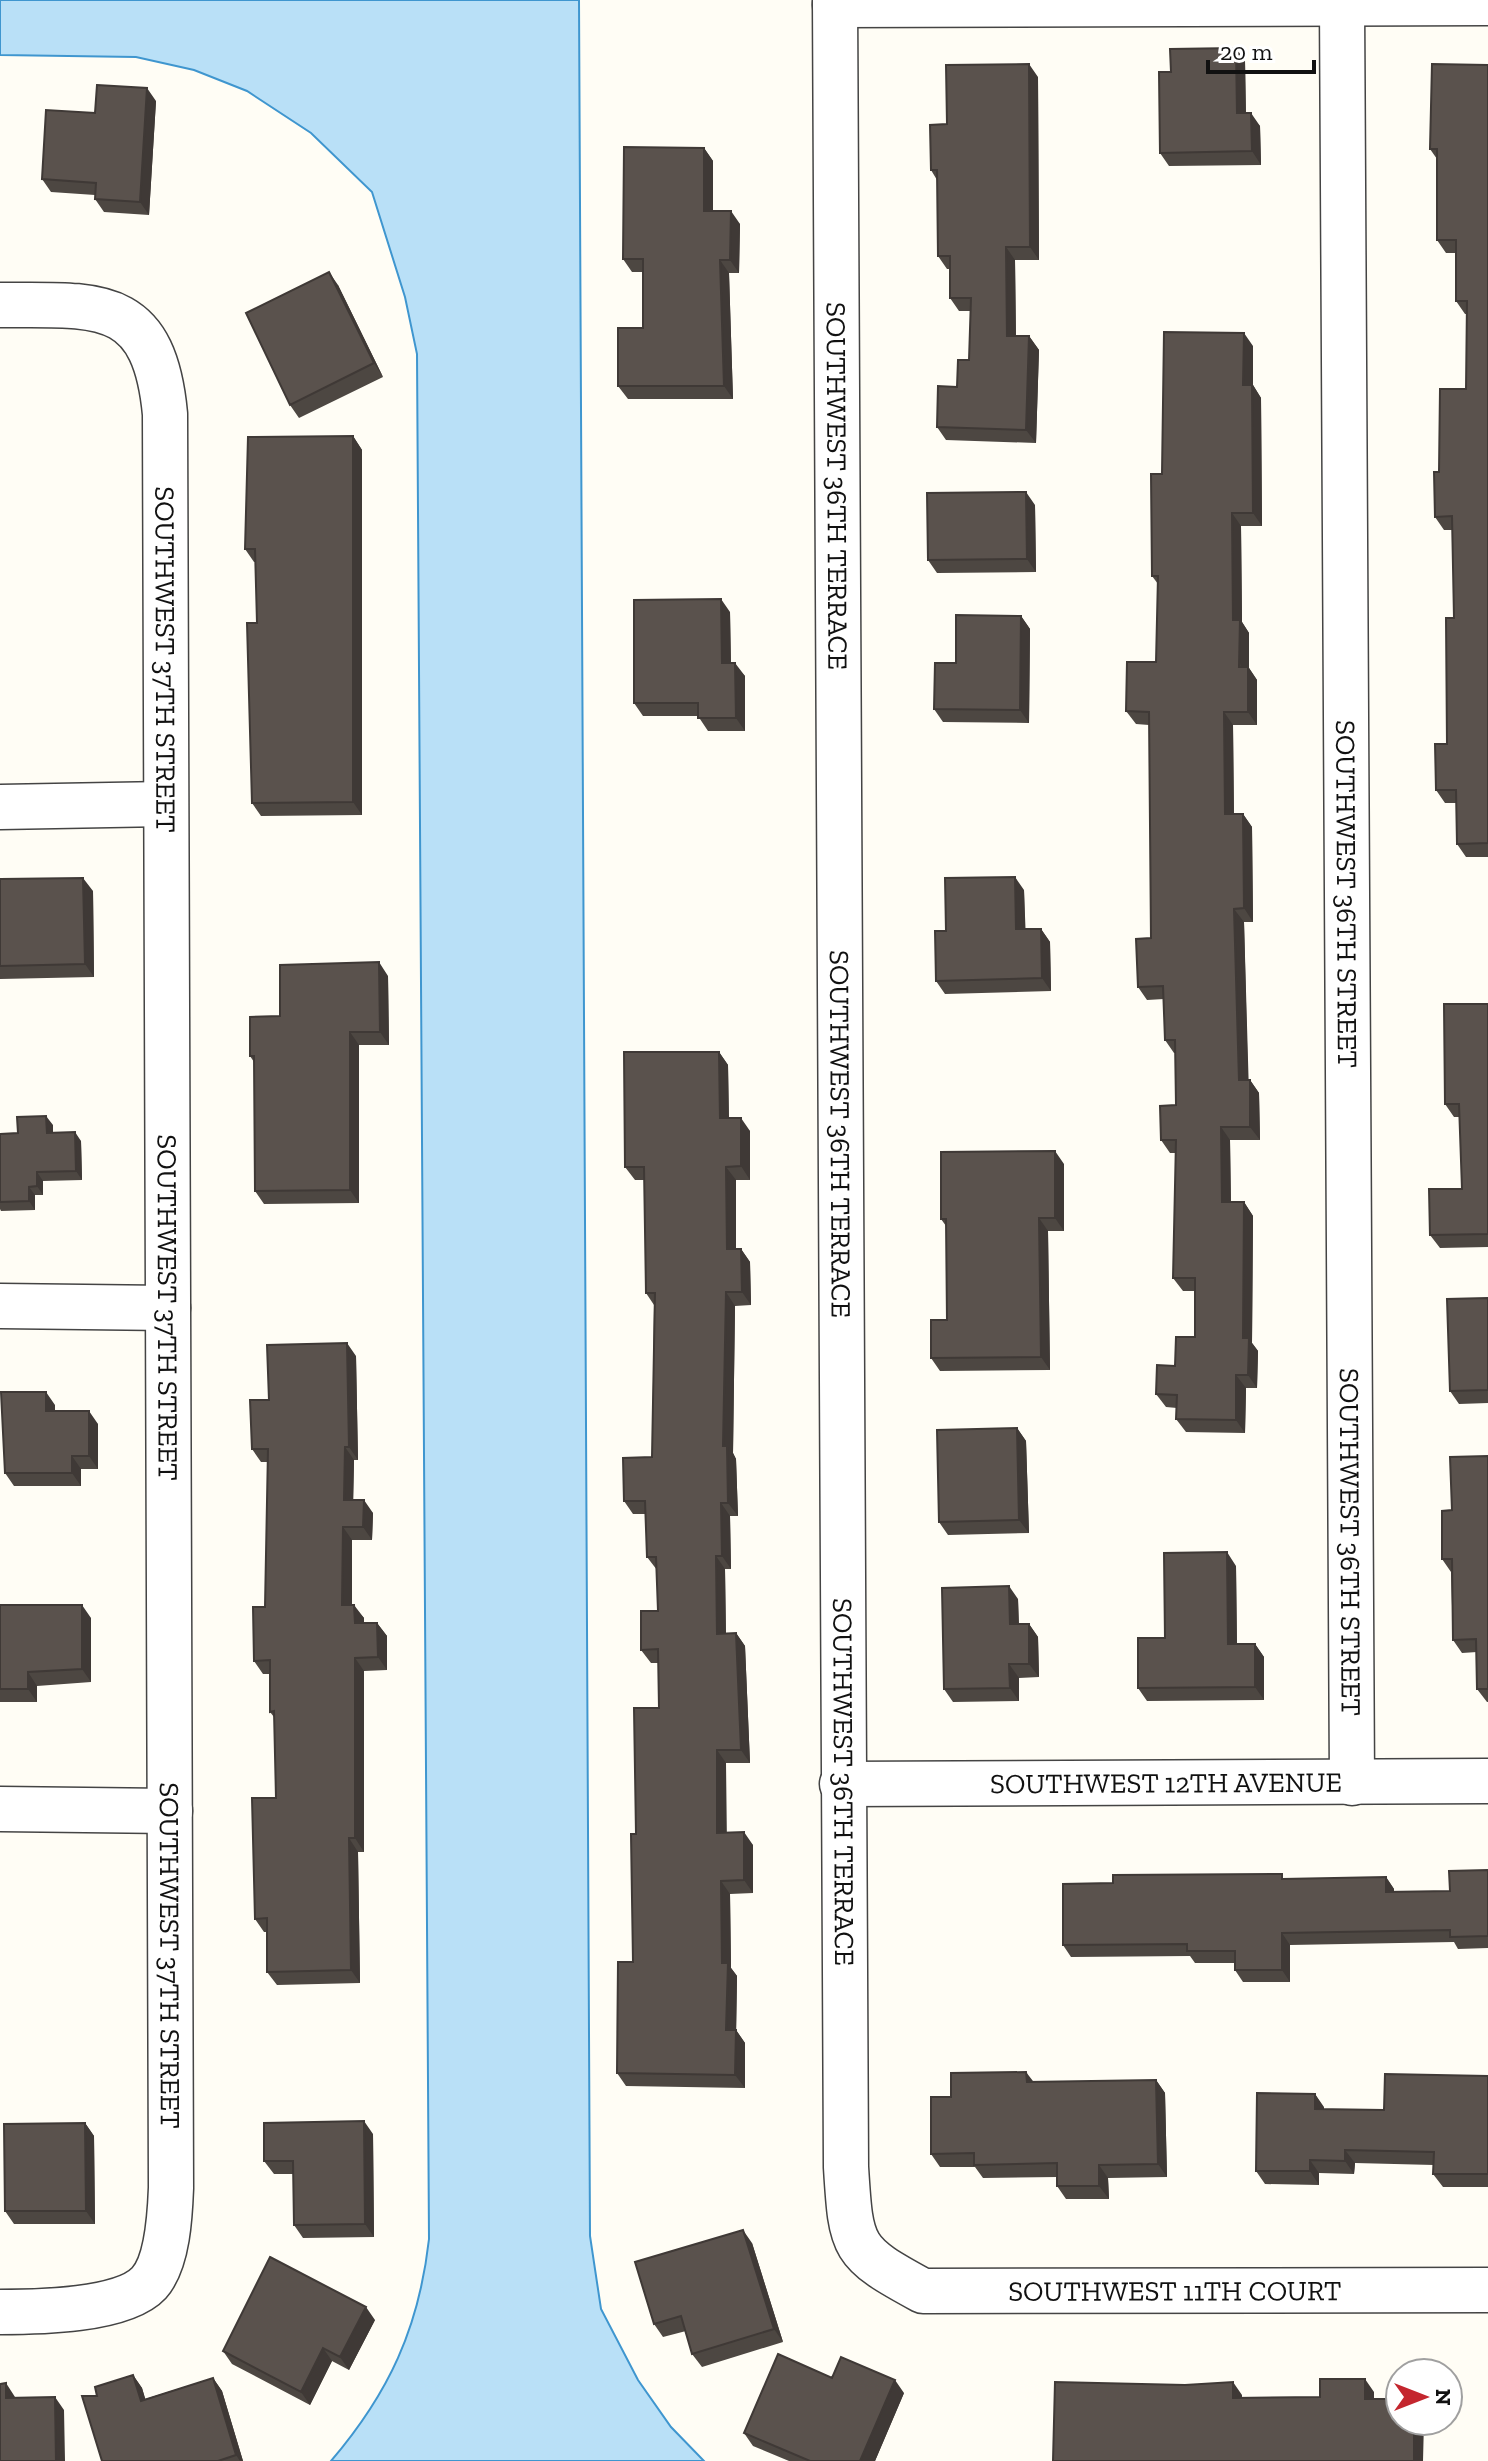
<svg xmlns="http://www.w3.org/2000/svg" width="1488" height="2461" viewBox="0 0 1488 2461" font-family="'Zilla Slab',serif">
	<style>
		.water { fill: #b9e0f7; stroke: #3f96cf; stroke-width: 2 }
		.lines { fill: none; stroke-linecap: round; stroke-linejoin: round }
		.minor-casing { stroke: #444; stroke-width: 47 }
		.minor { stroke: #fff; stroke-width: 44 }
		.wall { fill: #4d4742 }
		.shaded-wall { fill: #3f3936 }
		.building { fill: #5a524d; stroke: #3f3936; stroke-width: 2 }
		.labels { text-anchor: middle; dominant-baseline: central; stroke-width: 8; stroke-linejoin: round; paint-order: stroke }
		.street-label { font-size: 28px; fill: #111; stroke: #fff }
	</style>
	<rect width="100%" height="100%" fill="#fffdf5"/>
	<path class="water" d="M0 0H579L590 2236 601 2309 638 2380 671 2427 704 2461H331C389 2393 419 2328 429 2239L417 354 405 297 372 192 311 133 247 91 194 70 136 57 0 55Z"/>
	<g class="lines">
		<g class="minor-casing">
			<g id="minor">
				<path id="s1" d="M835 0 846 2167C851 2249 851 2252 923 2291L1488 2290"/>
				<path id="s2" d="M1342 4 1352 1783"/>
				<path d="M835 5 1488 3"/>
				<path id="s3" d="M0 305C98 305 154 296 165 414L171 2188C170 2214 168 2262 149 2283 123 2311 37 2312 0 2312"/>
				<path d="M0 807 165 804"/>
				<path d="M0 1306 168 1308"/>
				<path id="s4" d="M842 1784 1488 1781"/>
				<path d="M0 1809 170 1811"/>
			</g>
		</g>
		<use href="#minor" class="minor"/>
	</g>
	<path class="wall" d="M1245 61 1246 113 1260 126 1261 165 1169 166 1160 153 1171 72Z
		M1488 65V857H1466L1457 844 1456 803H1445L1436 790 1447 744 1454 618 1452 530H1444L1435 517 1439 472 1466 389 1467 314H1465L1456 301V253H1446L1437 240V159L1430 149Z
		M1038 77 1039 260H1015L1016 336H1029L1039 350 1036 443 946 440 937 427 969 360 971 311H959L950 298V269H947L938 256 937 180 931 170 947 124Z
		M156 101 149 215 104 212 95 199V195L51 192 42 179 95 113Z
		M704 148 713 161V211L740 224 739 273H729L733 399H628L618 386 643 328V272H632L623 259Z
		M338 285 383 377 299 418 290 405Z
		M1253 346V385L1261 398 1262 526H1241L1242 622 1249 633V668L1257 680V725H1233L1234 814H1243L1252 827 1253 922H1244L1248 1080H1250L1259 1093 1260 1140H1230L1231 1202H1244L1253 1216 1252 1343 1258 1351 1257 1388H1246L1245 1433 1186 1432 1176 1419 1177 1408 1166 1407 1156 1394 1195 1337V1291H1183L1173 1278 1176 1153H1170L1161 1140 1176 1105 1175 1053H1174L1165 1040 1164 999 1147 1000 1138 987 1151 938 1149 725 1136 724 1126 711 1156 662 1158 584 1152 576 1162 474Z
		M353 436 362 450V815L261 816 252 803 257 623 256 562H254L245 549Z
		M1035 505 1036 572 937 573 928 560Z
		M730 612 731 663 745 676V731H708L698 716H643L634 703Z
		M1021 616 1030 629 1029 723 943 722 934 709 956 663Z
		M0 879 93 891 94 977 0 979Z
		M1024 890 1025 929H1041L1050 942 1051 991 945 994 936 981 946 931Z
		M388 976 389 1045H359V1203L264 1204 255 1191 254 1062 250 1056 280 1016Z
		M1488 1004V1247L1440 1248 1430 1235 1462 1189 1460 1117H1454L1445 1104Z
		M719 1052 728 1065 729 1118 750 1131V1180H736V1249H741L750 1262 751 1305 735 1306 733 1453 736 1459 738 1516H730L731 1569H725L726 1634 736 1633 745 1646 750 1763H726V1832L753 1845V1893L730 1894 731 1968 737 1976 736 2030 745 2043V2088L626 2086 617 2073 633 1962 636 1834 659 1708V1663H651L641 1650 658 1611 657 1570 647 1557 646 1514H633L624 1501 652 1457 654 1305 646 1293 644 1180H635L625 1167Z
		M53 1125V1132L81 1141 82 1180 43 1181V1195H35V1210L1 1211 0 1209V1134L18 1133Z
		M1064 1164V1231H1048L1050 1370 940 1371 931 1358 947 1320 946 1226 941 1219Z
		M1488 1298V1403L1459 1404 1450 1391Z
		M356 1356 358 1460H354L353 1500 373 1513 372 1540H352V1605L364 1618V1623H377L387 1636V1670L364 1671V1852H358L360 1983 277 1985 267 1972V1932H264L255 1919 276 1798 274 1717 270 1712V1674H263L254 1661 265 1607 268 1462H261L252 1449 269 1400Z
		M55 1405V1411L98 1424V1469H81V1486H14L5 1473Z
		M1017 1428 1026 1441 1029 1533 948 1535 939 1522Z
		M1488 1456V1702H1487L1477 1689V1652L1462 1653 1453 1640 1451 1572 1442 1559 1452 1510Z
		M1236 1566 1237 1644H1255L1264 1657V1700L1147 1701 1138 1688 1165 1638Z
		M1018 1599 1019 1624H1029L1038 1637 1039 1677 1019 1678V1701L953 1702 944 1689Z
		M0 1605 91 1618V1682L37 1686V1702H0Z
		M1488 1870V1948L1458 1949 1454 1942 1290 1945V1982H1243L1235 1970V1963H1195L1190 1956 1071 1957 1063 1945 1286 1879 1386 1877 1394 1889V1892L1450 1891Z
		M1488 2076V2187H1443L1433 2174 1434 2165 1355 2163 1354 2174 1319 2173V2185L1265 2184 1256 2171 1315 2094 1324 2109 1384 2110Z
		M1156 2080 1165 2093 1167 2177 1108 2178 1109 2199H1066L1057 2186V2177L983 2178 975 2167H940L931 2154 951 2097 1033 2082Z
		M85 2123 94 2136 95 2224H14L5 2211Z
		M373 2134 374 2237 303 2238 294 2225 293 2174H274L264 2161Z
		M752 2243 783 2342 702 2367 692 2354 686 2331 663 2337 654 2324Z
		M375 2320 349 2370 332 2361 310 2405 232 2364 223 2351Z
		M133 2375 142 2388 145 2399 213 2378 222 2391 243 2461H102L97 2396Z
		M904 2393 875 2461H789L753 2446 744 2433Z"/>
	<path class="shaded-wall" d="M1236 48 1245 61 1246 126 1237 113Z
		M1029 64 1038 77 1039 260 1030 247Z
		M147 88 156 101 149 215 140 202Z
		M1251 113 1260 126 1261 165 1252 151Z
		M704 148 713 161V224L704 211Z
		M731 211 740 224 739 273 730 260Z
		M1006 247 1015 260 1016 349 1007 336Z
		M720 260 729 273 733 399 724 386Z
		M329 272 338 285 383 377 374 363Z
		M1244 333 1253 346V385L1261 398 1262 526 1253 513 1243 385Z
		M1029 336 1039 350 1036 443 1026 430Z
		M353 436 362 450V815L353 802Z
		M1026 492 1035 505 1036 572 1027 559Z
		M1232 513 1241 526 1242 622 1249 633V668L1257 680V725L1248 712 1233 620Z
		M721 599 730 612 731 676 722 663Z
		M1021 616 1030 629 1029 723 1020 710Z
		M735 663 745 676V731L736 718Z
		M1224 712 1233 725 1234 827 1225 814Z
		M1243 814 1252 827 1253 922 1244 908Z
		M1015 877 1024 890 1026 942 1016 929Z
		M83 878 93 891 94 977 85 964Z
		M1234 909 1244 922 1249 1094 1239 1080Z
		M1041 929 1050 942 1051 991 1042 978Z
		M379 962 388 976 389 1045 380 1032Z
		M350 1032 359 1045V1203L350 1190Z
		M719 1052 728 1065 729 1131 720 1118Z
		M1250 1080 1259 1093 1260 1140 1250 1127Z
		M46 1116 53 1125V1142L47 1133Z
		M741 1118 750 1131V1180L741 1166Z
		M1221 1127 1230 1140 1231 1215 1222 1202Z
		M75 1132 81 1141 82 1180 76 1171Z
		M1055 1151 1064 1164V1231L1055 1218Z
		M726 1167 736 1180V1263L727 1249Z
		M37 1172 43 1181V1195L37 1186Z
		M29 1187 35 1195V1210L29 1201Z
		M1244 1202 1253 1216 1252 1343 1258 1351 1257 1388 1248 1375 1243 1338Z
		M1039 1218 1048 1231 1050 1370 1041 1357Z
		M741 1249 750 1262 751 1305 742 1292Z
		M726 1292 735 1306 733 1453 736 1459 738 1516 728 1503 723 1446Z
		M347 1343 356 1356 358 1460 349 1447Z
		M1236 1375 1246 1388 1245 1433 1236 1420Z
		M46 1392 55 1405V1424L46 1411Z
		M89 1411 98 1424V1469L89 1456Z
		M1017 1428 1026 1441 1029 1533 1019 1520Z
		M345 1447 354 1460 353 1513 344 1500Z
		M72 1456 81 1469V1486L72 1473Z
		M364 1500 373 1513 372 1540 363 1527Z
		M721 1503 730 1516 731 1569 722 1556Z
		M343 1527 352 1540V1619L342 1605Z
		M1227 1552 1236 1566 1237 1657 1228 1644Z
		M716 1556 725 1569 726 1647 717 1634Z
		M1009 1586 1018 1599 1019 1637 1010 1624Z
		M82 1605 91 1618V1682L82 1669Z
		M354 1605 364 1618V1636L355 1623Z
		M377 1623 387 1636V1670L378 1657Z
		M1029 1624 1038 1637 1039 1677 1029 1664Z
		M736 1633 745 1646 750 1763 741 1750Z
		M1255 1644 1264 1657V1700L1255 1687Z
		M355 1658 364 1671V1852L355 1838Z
		M1009 1664 1019 1678V1701L1010 1688Z
		M28 1672 37 1686V1702L28 1689Z
		M717 1750 726 1763 727 1846 717 1833Z
		M744 1832 753 1845V1893L744 1880Z
		M349 1838 358 1852 360 1983 351 1970Z
		M1386 1877 1394 1889V1904L1386 1892Z
		M721 1881 730 1894 731 1968 737 1976 736 2043 726 2030 722 1963Z
		M1282 1933 1290 1945V1982L1282 1970Z
		M736 2030 745 2043V2088L735 2075Z
		M1026 2072 1036 2085 1027 2082Z
		M1156 2080 1165 2093 1167 2177 1158 2164Z
		M1315 2094 1324 2107V2122L1315 2109Z
		M364 2121 373 2134 374 2237 365 2224Z
		M85 2123 94 2136 95 2224 86 2211Z
		M1345 2150 1355 2163 1354 2174 1345 2161Z
		M1310 2160 1319 2173V2185L1310 2171Z
		M1099 2165 1108 2178 1109 2199 1099 2186Z
		M743 2230 752 2243 783 2342 774 2329Z
		M366 2307 375 2320 349 2370 340 2357Z
		M323 2348 332 2361 310 2405 301 2392Z
		M133 2375 142 2388 150 2414 141 2401Z
		M213 2378 222 2391 243 2461H240L236 2455Z
		M1365 2379 1374 2392V2412L1365 2399Z
		M895 2380 904 2393 875 2461H860Z
		M1233 2382 1242 2395V2411L1233 2398Z
		M6 2383 15 2397V2411L6 2398Z
		M55 2397 64 2410 65 2461H56Z
		M1414 2421H1424L1423 2461H1414Z"/>
	<path class="building" d="M1236 48 1237 113H1251L1252 151 1160 153 1159 72H1171L1170 49Z
		M1029 64 1030 247H1006L1007 336H1029L1026 430 937 427 938 386 957 387 958 360H969L971 298H950V256H938L937 170H931L930 125 947 124 946 65Z
		M1432 64 1488 65V843L1457 844 1456 790H1436L1435 744H1447L1446 618H1454L1452 516 1435 517 1434 472H1439L1440 389H1466L1467 301H1456V240H1437V149H1430Z
		M97 85 147 88 140 202 95 199 96 183 42 179 46 110 95 113Z
		M624 147 704 148V211H731L730 260H720L724 386H618V328H643V259H623Z
		M329 272 374 363 290 405 246 313Z
		M1164 332 1244 333 1243 385H1252L1253 513H1232L1233 620H1240L1239 667H1248V712H1224L1225 814H1243L1244 908 1234 909 1239 1080H1250V1127H1221L1222 1202H1244L1243 1338H1249L1248 1375H1236V1420L1176 1419 1177 1395 1156 1394 1157 1365 1175 1366 1176 1337H1195V1278H1173L1176 1140H1161L1160 1106 1176 1105 1175 1040H1165L1163 986 1138 987 1136 939 1151 938 1149 712 1126 711 1127 662H1156L1158 576H1152L1151 474H1162Z
		M353 436V802L252 803 247 623H257L255 549H245L248 437Z
		M1026 492 1027 559 928 560 927 493Z
		M721 599 722 663H735L736 718H698V703H634V600Z
		M956 615 1021 616 1020 710 934 709 935 663H956Z
		M1015 877 1016 929H1041L1042 978 936 981 935 931H946L945 878Z
		M83 878 85 964 0 966V879Z
		M379 962 380 1032H350V1190L255 1191 254 1056H250V1017L280 1016V965Z
		M1444 1004H1488V1234L1430 1235 1429 1189H1462L1459 1104H1445Z
		M624 1052H719L720 1118H741V1166L726 1167 727 1249H741L742 1292H726L723 1446H727L728 1503H721L722 1556H716L717 1634 736 1633 741 1750H717V1833L744 1832V1880L721 1881 722 1963H728L726 2030H736L735 2075 617 2073 618 1962H633L631 1834H636L634 1708H659L658 1649 641 1650V1611H658L656 1557H647L645 1501H624L623 1458 652 1457 655 1293H646L644 1167H625Z
		M46 1116 47 1133 75 1132 76 1171 37 1172V1186L29 1187V1201L0 1202V1134L18 1133 17 1117Z
		M1055 1151V1218H1039L1041 1357 931 1358V1320H947L946 1219H941V1152Z
		M1488 1298V1390L1450 1391 1447 1299Z
		M347 1343 349 1447H345L344 1500H364L363 1527H343L342 1605H354L355 1623H377L378 1657 355 1658V1838H349L351 1970 267 1972V1918L255 1919 252 1798H276L274 1711 270 1712V1660L254 1661 253 1607H265L268 1449H252L250 1400H269L267 1345Z
		M1 1392H46V1411H89V1456H72V1473H5Z
		M1017 1428 1019 1520 939 1522 937 1430Z
		M1488 1456V1689H1477L1476 1639 1453 1640 1452 1559H1442V1511L1452 1510 1450 1457Z
		M1227 1552 1228 1644H1255V1687L1138 1688V1638H1165L1164 1553Z
		M1009 1586 1010 1624H1029V1664H1009L1010 1688 944 1689 942 1588Z
		M0 1605H82V1669L28 1672V1689H0Z
		M1488 1870V1936L1450 1937V1930L1282 1933V1970H1235V1951H1187V1944L1063 1945V1884L1113 1883V1875L1282 1874V1879L1386 1877V1892L1450 1891 1449 1871Z
		M1026 2072 1027 2082 1156 2080 1158 2164 1099 2165V2186H1057V2163L974 2165V2153L931 2154V2097H951V2073Z
		M1385 2074 1488 2076V2174H1433L1434 2152 1345 2150V2161L1310 2160V2171H1256L1257 2093 1315 2094V2109L1384 2110Z
		M364 2121 365 2224 294 2225 293 2161H264V2123Z
		M85 2123 86 2211H5L4 2124Z
		M743 2230 774 2329 692 2354 681 2316 654 2324 635 2262Z
		M270 2257 366 2307 340 2357 323 2348 301 2392 223 2351Z
		M778 2354 832 2378 841 2357 895 2380 860 2461H810L744 2433Z
		M133 2375 141 2401 213 2378 236 2455 218 2461H102L82 2396H97L95 2387Z
		M1320 2379H1365V2399H1400V2421H1414V2461H1053L1055 2382 1185 2385 1233 2382V2398L1320 2397Z
		M6 2383V2398L55 2397 56 2461H0V2384Z"/>
	<g class="labels">
		<g class="street-label">
			<text stroke="none"><textPath href="#s1" startOffset="486">SOUTHWEST 36TH TERRACE</textPath></text>
			<text stroke="none"><textPath href="#s3" startOffset="478">SOUTHWEST 37TH STREET</textPath></text>
			<text stroke="none"><textPath href="#s2" startOffset="890">SOUTHWEST 36TH STREET</textPath></text>
			<text stroke="none"><textPath href="#s1" startOffset="1134">SOUTHWEST 36TH TERRACE</textPath></text>
			<text stroke="none"><textPath href="#s3" startOffset="1126">SOUTHWEST 37TH STREET</textPath></text>
			<text stroke="none"><textPath href="#s2" startOffset="1538">SOUTHWEST 36TH STREET</textPath></text>
			<text stroke="none"><textPath href="#s1" startOffset="1782">SOUTHWEST 36TH TERRACE</textPath></text>
			<text stroke="none"><textPath href="#s4" startOffset="324">SOUTHWEST 12TH AVENUE</textPath></text>
			<text stroke="none"><textPath href="#s3" startOffset="1774">SOUTHWEST 37TH STREET</textPath></text>
			<text stroke="none"><textPath href="#s1" startOffset="2578">SOUTHWEST 11TH COURT</textPath></text>
		</g>
	</g>
	<g transform="translate(1424 2397) rotate(90)"><circle r="38" fill="#ffffff" stroke="#a0a0a0" stroke-width="2"/>
	<path d="M0-6L14 30L0 20L-14 30Z" fill="#c4262e"/>
	<text y="-12" font-size="22" font-weight="bold" text-anchor="middle" fill="#111111">N</text>
	</g>
	<path d="M1208 60v12h106v-12" fill="none" stroke="#111111" stroke-width="4"/>
	<text x="1220" y="60" font-size="24" fill="#111111" stroke="#ffffff" stroke-width="6" paint-order="stroke">20 m</text>
</svg>
